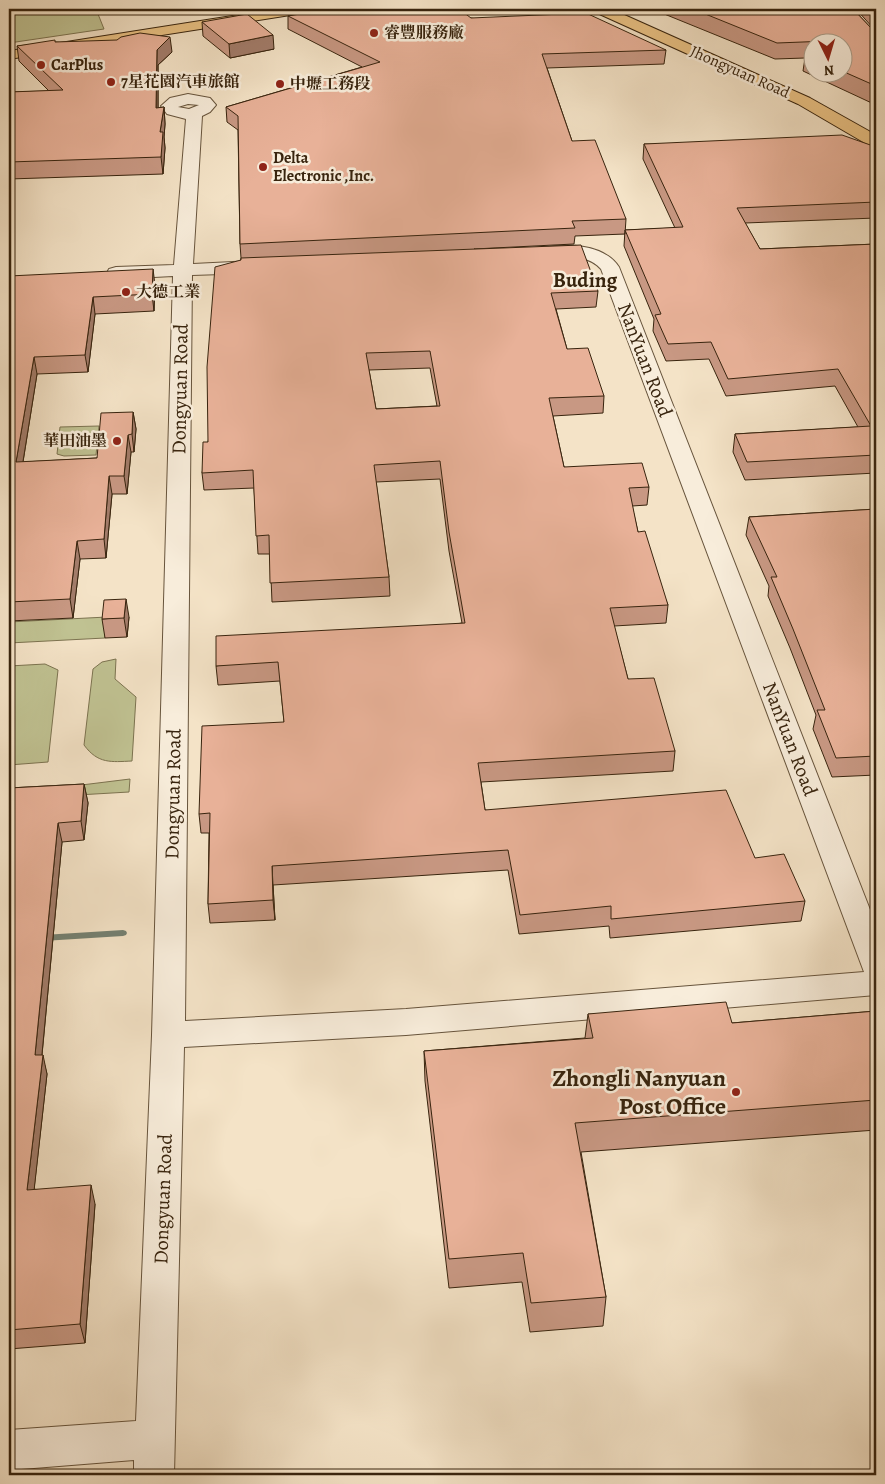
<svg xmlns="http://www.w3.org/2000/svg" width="885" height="1484" viewBox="0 0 885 1484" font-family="Alegreya,'Noto Serif TC',serif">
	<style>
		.green { fill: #c0c292; stroke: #7c7350 }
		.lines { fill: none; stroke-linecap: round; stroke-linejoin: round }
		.stream { fill: #748071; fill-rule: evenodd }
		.minor-casing { stroke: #67543c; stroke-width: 2 }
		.major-casing { stroke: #38240e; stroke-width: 2 }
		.minor { fill: #f8eddb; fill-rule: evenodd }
		.major { fill: #eac284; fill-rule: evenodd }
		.wall { fill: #c89883; stroke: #38240e; fill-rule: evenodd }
		.shaded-wall { fill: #a27c6a; stroke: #38240e }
		.building { fill: #e8b198; stroke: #38240e; fill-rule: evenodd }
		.poi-dot { fill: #8f2418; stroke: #f8eddb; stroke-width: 2 }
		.labels { text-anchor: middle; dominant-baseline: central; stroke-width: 5; stroke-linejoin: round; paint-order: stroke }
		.far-poi-label { font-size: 16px; font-weight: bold; fill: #38240e; stroke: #f8eddb; text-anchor: start }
		.far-street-label { font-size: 16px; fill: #38240e; stroke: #f8eddb }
		.street-label { font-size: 20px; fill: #38240e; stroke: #f8eddb }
		.far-district-label { font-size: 21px; font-weight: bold; fill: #38240e; stroke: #f8eddb }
		.near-poi-label { font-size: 24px; font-weight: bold; fill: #38240e; stroke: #f8eddb; text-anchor: end }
	</style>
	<rect width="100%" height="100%" fill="#f4e3c7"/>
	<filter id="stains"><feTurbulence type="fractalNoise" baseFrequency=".004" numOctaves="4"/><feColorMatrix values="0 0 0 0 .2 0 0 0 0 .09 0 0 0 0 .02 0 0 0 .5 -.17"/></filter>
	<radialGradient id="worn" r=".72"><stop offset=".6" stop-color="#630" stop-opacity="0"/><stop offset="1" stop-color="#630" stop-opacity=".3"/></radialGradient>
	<path class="green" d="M9 9H96L104 29 9 43Z
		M99 426 96 455 64 456 57 454 60 427Z
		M107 617 105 638 9 643V622Z
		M116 659 115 679 136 697 132 761C111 762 98 764 84 745L93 669 102 662Z
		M45 664 58 670 48 762 9 765V666Z
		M130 779 129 792 9 799 33 791Z"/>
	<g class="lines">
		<path class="stream" d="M123 930 126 931 127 933 126 935 123 936 43 941 40 940 39 938 40 936 43 935Z"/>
		<g class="minor-casing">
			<path id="minor" d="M188 94 210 98 216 105 210 112 202 116 193 264 253 261 260 263 262 267 260 271 253 273 192 275 185 1021 406 1009 864 972 601 269C584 250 561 262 539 257L537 253 539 249C565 243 603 243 619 267L876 925V995L406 1035 184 1047 174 1475H134V1460L9 1470V1430L136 1421 152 1035 173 276 116 279 109 277 107 273 109 269 116 267 174 265 186 119 167 114 161 106 170 98ZM188 104 199 105 189 109 178 107Z"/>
		</g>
		<g class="major-casing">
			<path id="major" d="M277 9H310L308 12 303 13 9 59V51Z
				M593 9H611L810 98 876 135V147L870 146 798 104 595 12Z"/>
		</g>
		<use href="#minor" class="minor"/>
		<use href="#major" class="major"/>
	</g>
	<path class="wall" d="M652 9H853L872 29H874L856 9H876V105L803 71 805 58 775 59ZM812 42H842V72H812Z
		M288 16 471 18 666 50 664 64 547 68 572 141 626 219 625 234 575 236 574 244 474 249 598 291 596 307 556 309 567 349 604 396 603 413 553 416 564 467 649 487 647 505 632 506 638 532 668 605 666 623 614 626 628 679 675 751 673 771 481 782 485 810 755 858 805 901 801 921 610 938 609 926 519 934 508 870 273 885 275 920 210 923 208 904 209 833H201L199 814 284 722 280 681 218 685 216 666 462 623 449 551 440 479 376 482 389 577 390 596 272 602 270 554H258L254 488 204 490 202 473 208 442 241 258 240 244 238 130 227 122 226 107 362 67 288 29ZM430 368 437 406 376 409 369 370Z
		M202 22 274 49 230 58 203 36Z
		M55 42 172 52 158 65V108L164 107 165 124 164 137 165 148 163 174 9 179V92L49 91 19 61 17 46Z
		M644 144 876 147V218L745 223 760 249 876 244V473L745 480 733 452 735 434 858 427 835 386 726 396 709 359 666 361 653 331 654 319 624 246 625 230 675 228 643 159Z
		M9 276 155 285 154 311 95 314 88 372 37 374 23 462 97 458 133 412 136 429 134 452H131L127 494H112L106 558 80 559 73 618 9 621Z
		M876 509V775L832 777 813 729 816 715 790 648 768 596 769 586 746 535 749 517Z
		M129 617 127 637 105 638 102 619Z
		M84 784 88 803 84 840 62 842 42 1055 47 1074 34 1189 95 1204 85 1343 9 1349V788Z
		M876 1011V1130L581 1152 606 1297 603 1326 530 1332 522 1282 449 1288 425 1081 424 1051 585 1038 588 1014 732 1023Z"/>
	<path class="shaded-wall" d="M273 35 274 49 230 58 229 44Z
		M170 37 172 52 158 65V124L156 108 157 50Z
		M164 107 165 124 164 137 165 148 163 174 161 157 160 132Z
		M153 269 155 285 154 311 152 294Z
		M93 297 95 314 88 372 85 355Z
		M34 357 37 374 20 480 16 462Z
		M133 412 136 429 134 452 132 434Z
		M128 435 131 452 127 494 124 476Z
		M109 476 112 494 106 558 104 539Z
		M77 541 80 559 73 618 70 599Z
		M126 599 129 617 127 637 124 618Z
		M84 784 88 803 84 840 81 821Z
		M58 823 62 842 40 1075 35 1055Z
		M272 866 273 885 275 920 273 900Z
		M43 1055 47 1074 32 1209 27 1190Z
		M91 1185 95 1204 85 1343 80 1324Z"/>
	<path class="building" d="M330 9H459L471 18 586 13 666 50 542 54 572 141 595 140 626 219 572 221 575 228 240 244 238 116 226 107 380 62 288 16Z
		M693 9H853L872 29H876V86L842 71V42H828V41L777 43Z
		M247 14 273 35 229 44 202 22Z
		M140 33 170 37 157 50 156 108 164 107 160 132H163L161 157 9 162V92L63 90 17 46 55 40V42L117 40 121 37Z
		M812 53V58L805 54Z
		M842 135 876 147V202L737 208 760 249 876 244V455L747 462 735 434 871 426 838 369 728 379 711 342 668 344 655 315 661 314 625 230 683 227 644 144Z
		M581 245 598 291 551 293 567 349 588 348 604 396 549 398 564 467 642 463 649 487 629 488 638 532 645 531 668 605 610 608 628 679 654 678 675 751 478 763 485 810 726 790 755 858 784 854 805 901 611 919V906L520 915 508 850 272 866 273 900 208 904 210 813 199 814 202 726 284 722 278 662 216 666V636L465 623 449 532 440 461 374 465 389 577 270 583 269 535 256 536 253 470 202 473 203 442H208L207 367 215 267 241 260V258ZM430 351 440 406 376 409 366 353Z
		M153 269 152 294 93 297 85 355 34 357 16 462 97 458 101 413 133 412 132 434 128 435 124 476H109L104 539 77 541 70 599 9 602V276Z
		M876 509V756L836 758 817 710H825L793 629 771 577H777L749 517Z
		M126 599 124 618 102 619 104 600Z
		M84 784 81 821 58 823 35 1055H43L27 1190 91 1185 80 1324 9 1330V788Z
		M726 1002 732 1023 876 1011V1100L575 1123 606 1297 531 1303 523 1253 449 1259 424 1051 593 1038 588 1014Z"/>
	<g class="poi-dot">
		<circle cx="374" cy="33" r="5"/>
		<circle cx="41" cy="65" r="5"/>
		<circle cx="111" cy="82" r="5"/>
		<circle cx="280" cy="84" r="5"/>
		<circle cx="263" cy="167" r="5"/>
		<circle cx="126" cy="292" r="5"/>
		<circle cx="117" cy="441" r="5"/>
		<circle cx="736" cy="1092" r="5"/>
	</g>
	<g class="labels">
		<g class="far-poi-label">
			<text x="384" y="33">睿豐服務廠</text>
			<text x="51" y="65">CarPlus</text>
			<text x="121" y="82">7星花園汽車旅館</text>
			<text x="290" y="84">中壢工務段</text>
			<text x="273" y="158">Delta<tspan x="273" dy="18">Electronic ,Inc.</tspan></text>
			<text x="136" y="292">大德工業</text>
			<text x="107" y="441" text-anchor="end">華田油墨</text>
		</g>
		<g class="far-street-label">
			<text transform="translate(740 72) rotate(24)">Jhongyuan Road</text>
		</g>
		<g class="street-label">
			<text transform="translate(645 360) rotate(69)">NanYuan Road</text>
			<text transform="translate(180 389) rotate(-89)">Dongyuan Road</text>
			<text transform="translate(790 739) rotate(69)">NanYuan Road</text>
			<text transform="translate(173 794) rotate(-89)">Dongyuan Road</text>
			<text transform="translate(163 1199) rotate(-88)">Dongyuan Road</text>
		</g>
		<g class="far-district-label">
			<text x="585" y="280">Buding</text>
		</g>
		<g class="near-poi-label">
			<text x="726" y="1078">Zhongli Nanyuan<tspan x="726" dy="28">Post Office</tspan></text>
		</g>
	</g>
	<rect width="885" height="1484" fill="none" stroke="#f4e3c7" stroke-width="30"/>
	<rect x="10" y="10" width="865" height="1464" fill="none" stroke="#38240e" stroke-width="2.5"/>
	<rect x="15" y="15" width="855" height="1454" fill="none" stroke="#38240e"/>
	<g transform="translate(828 58) rotate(175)"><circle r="24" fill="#f8eddb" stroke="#ab9d89"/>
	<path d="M0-4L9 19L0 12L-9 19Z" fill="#8f2418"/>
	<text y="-8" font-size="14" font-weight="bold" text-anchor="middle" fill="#38240e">N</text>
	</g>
	<rect width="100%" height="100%" filter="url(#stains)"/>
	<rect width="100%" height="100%" fill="url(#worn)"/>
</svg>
